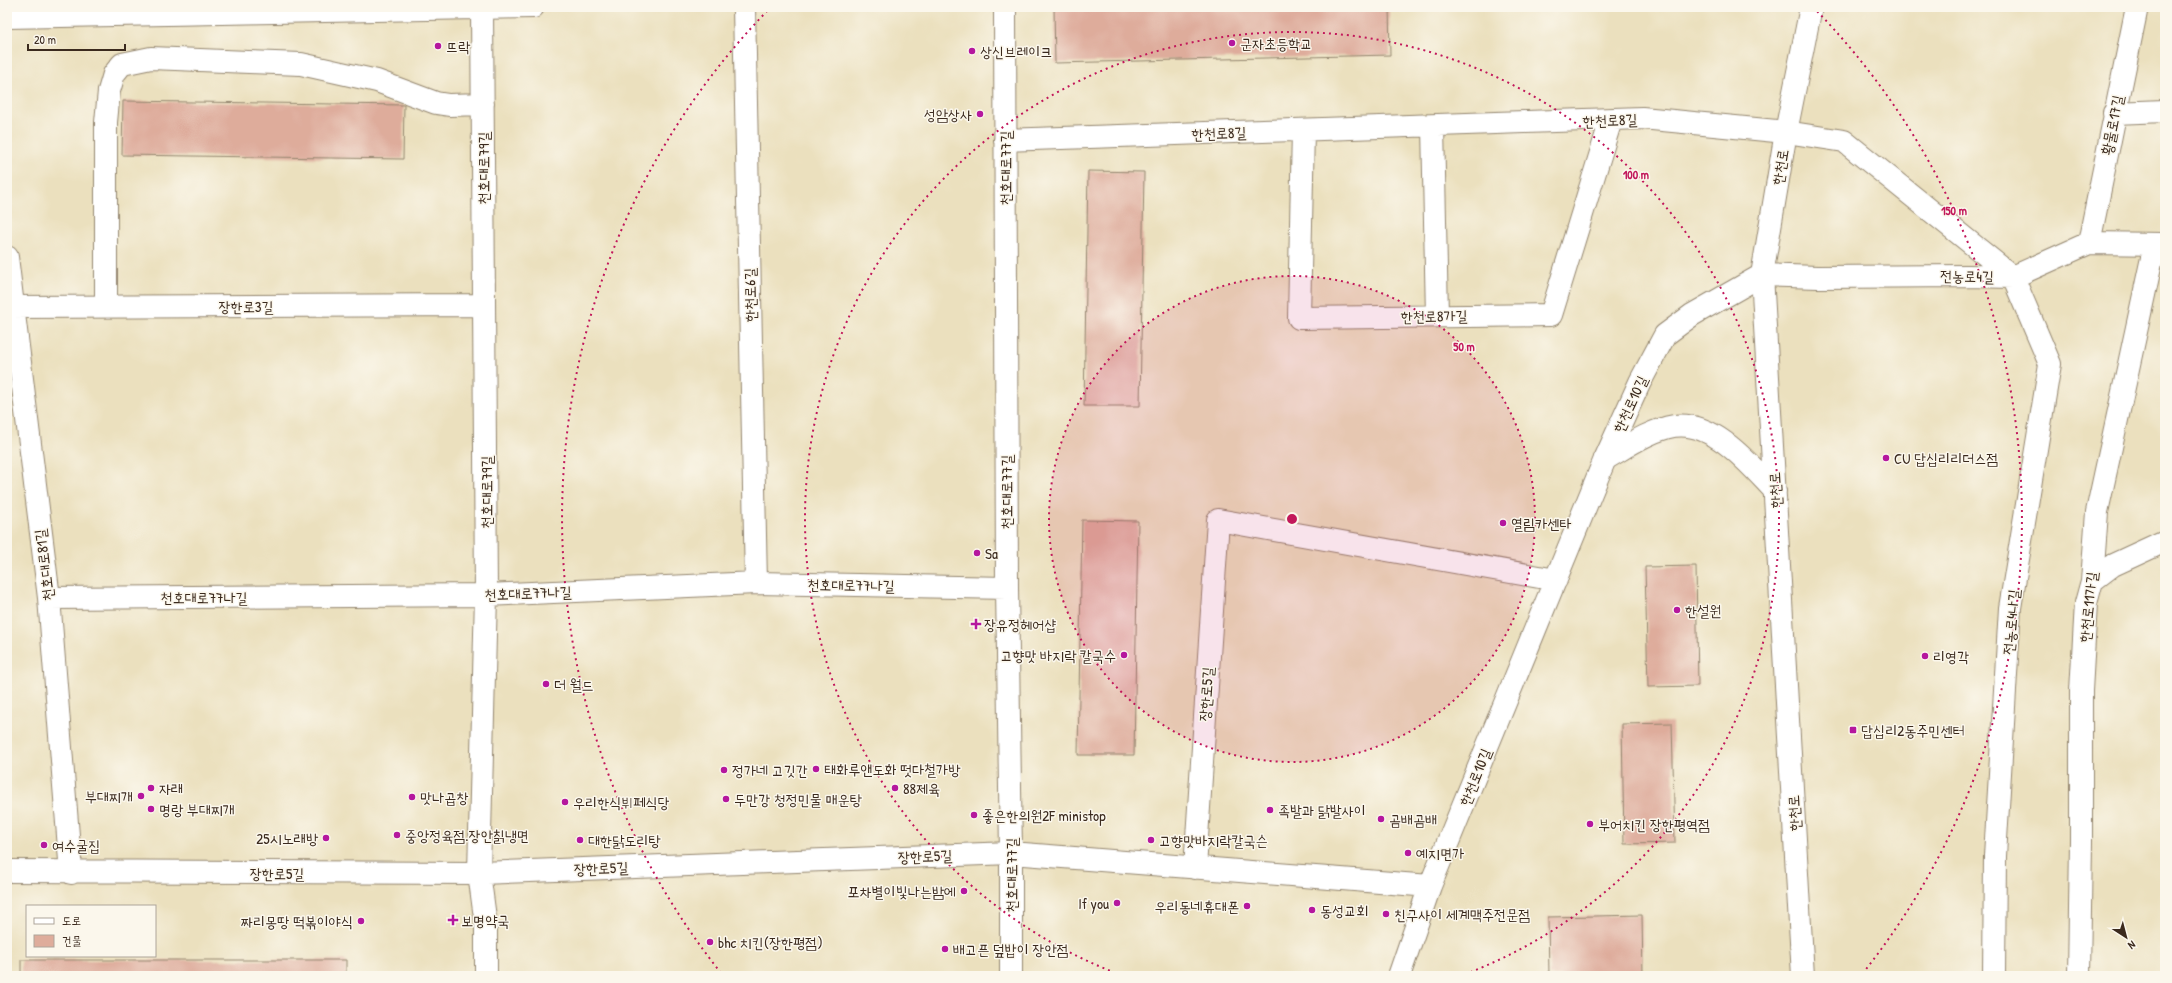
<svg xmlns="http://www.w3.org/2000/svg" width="2172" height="983" viewBox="0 0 2172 983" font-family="'Patrick Hand','Poor Story',sans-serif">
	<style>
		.building { fill: #deac9b }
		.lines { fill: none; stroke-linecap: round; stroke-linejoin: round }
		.minor-casing { stroke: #93856e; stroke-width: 24 }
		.major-casing { stroke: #93856e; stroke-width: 24 }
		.minor { stroke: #fff; stroke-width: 22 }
		.major { stroke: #fff; stroke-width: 22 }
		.ring { fill: none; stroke: #c2185b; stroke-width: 2; stroke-dasharray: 2 4 }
		.poi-dot { fill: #b5179e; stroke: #fbf7ec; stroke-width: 1.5 }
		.labels { text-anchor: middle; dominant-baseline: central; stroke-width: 3; stroke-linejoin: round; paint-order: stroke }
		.poi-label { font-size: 15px; fill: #3b2a1e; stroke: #fbf7ec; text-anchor: start }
		.street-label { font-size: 15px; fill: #3b2a1e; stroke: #fbf7ec }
		.centre { fill: #c2185b; stroke: #fbf7ec; stroke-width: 2 }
		.ring-label { font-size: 12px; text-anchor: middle; font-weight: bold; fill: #c2185b; stroke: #fbf7ec; stroke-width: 3; stroke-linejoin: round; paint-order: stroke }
	</style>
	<rect width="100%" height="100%" fill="#fbf7ec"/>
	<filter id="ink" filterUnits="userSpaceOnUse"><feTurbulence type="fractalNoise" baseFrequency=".025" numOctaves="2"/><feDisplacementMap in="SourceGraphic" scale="8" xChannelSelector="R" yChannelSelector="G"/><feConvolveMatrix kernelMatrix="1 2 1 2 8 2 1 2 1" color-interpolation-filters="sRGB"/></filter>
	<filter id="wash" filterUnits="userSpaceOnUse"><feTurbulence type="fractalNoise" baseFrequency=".012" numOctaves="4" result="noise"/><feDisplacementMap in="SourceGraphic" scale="16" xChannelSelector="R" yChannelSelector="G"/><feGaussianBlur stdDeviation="0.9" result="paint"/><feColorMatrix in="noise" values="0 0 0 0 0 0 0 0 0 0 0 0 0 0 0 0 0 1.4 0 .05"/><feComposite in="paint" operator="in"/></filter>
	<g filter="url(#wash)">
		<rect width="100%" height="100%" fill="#ebe0be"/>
		<g id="blocks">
			<path class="building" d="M1054 7H1389L1390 55 1055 63Z
				M123 101 404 105 403 159 122 155Z
				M1088 171 1144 172 1140 406H1084Z
				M1082 520 1138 521 1134 755H1078Z
				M1696 566 1698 686 1648 687 1645 567Z
				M1672 723 1675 843 1624 844 1622 724Z
				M1642 915 1643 976H1549L1548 917Z
				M21 960H346V976H21Z"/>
		</g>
	</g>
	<g filter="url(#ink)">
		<use href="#blocks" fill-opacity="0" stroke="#93856e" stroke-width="1"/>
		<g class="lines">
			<g class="minor-casing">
				<path id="minor" d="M482 7 486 595 479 873 486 925V976
					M744 7 756 583
					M1005 7 1007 588 1011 853V976
					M7 17 533 7
					M2114 113 2165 111
					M1433 126 1437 316
					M1303 130 1299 318 1551 315 1611 120
					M1005 140 1642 118 1786 132 1844 141 2013 277 2050 364 2010 608 1995 856 1994 976
					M2089 243 2137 7
					M7 257 49 598 71 873
					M106 306V122L109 91 114 74 122 64 151 58 301 64 377 81 436 103 449 105 483 104
					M7 307 484 305
					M2092 581 2113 565 2165 541
					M49 598 486 595 756 583 1007 588
					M1195 868 1218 520 1556 580
					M7 871 479 873 1011 853 1430 886
					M1399 976 1430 886 1605 459 1640 382 1665 335 1692 315 1762 275 1818 277 1968 276 2013 277 2089 243 2165 244
					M2079 976 2081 841V691L2086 603 2092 581 2097 512 2155 244"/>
			</g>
			<g class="major-casing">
				<path id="major" d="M1605 459C1626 447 1650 430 1674 426 1714 420 1751 466 1775 491
					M1803 976 1762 275 1786 132 1811 7"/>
			</g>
			<use href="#minor" class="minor"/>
			<use href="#major" class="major"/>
		</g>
	</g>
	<circle cx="1292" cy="519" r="243" fill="#c2185b" fill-opacity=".12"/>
	<g class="ring">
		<circle cx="1292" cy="519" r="243"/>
		<path d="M1121 975A487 487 0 1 1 1463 975"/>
		<path d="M721 973A730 730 0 0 1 771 7M1813 7A730 730 0 0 1 1863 973"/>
	</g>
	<g class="poi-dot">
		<circle cx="1232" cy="43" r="4"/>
		<circle cx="438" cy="46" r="4"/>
		<circle cx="972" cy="51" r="4"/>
		<circle cx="980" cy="114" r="4"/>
		<circle cx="1886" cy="458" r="4"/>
		<circle cx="1503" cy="523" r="4"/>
		<circle cx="977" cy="553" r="4"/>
		<circle cx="1677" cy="610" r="4"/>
		<path d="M974 618h4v4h4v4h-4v4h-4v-4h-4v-4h4z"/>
		<circle cx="1124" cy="655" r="4"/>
		<circle cx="1925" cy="656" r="4"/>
		<circle cx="546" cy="684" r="4"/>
		<rect x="1849" y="726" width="8" height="8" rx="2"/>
		<circle cx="816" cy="769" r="4"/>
		<circle cx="724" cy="770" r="4"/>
		<circle cx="151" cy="788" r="4"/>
		<circle cx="895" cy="788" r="4"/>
		<circle cx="141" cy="796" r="4"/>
		<circle cx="412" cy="797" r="4"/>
		<circle cx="726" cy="799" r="4"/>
		<circle cx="565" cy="802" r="4"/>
		<circle cx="151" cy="809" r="4"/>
		<circle cx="1270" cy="810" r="4"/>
		<circle cx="974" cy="815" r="4"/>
		<circle cx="1381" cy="819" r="4"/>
		<circle cx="1590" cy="824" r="4"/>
		<circle cx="397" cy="835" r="4"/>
		<circle cx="326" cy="838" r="4"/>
		<circle cx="580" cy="840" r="4"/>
		<circle cx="1151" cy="840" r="4"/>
		<circle cx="44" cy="845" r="4"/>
		<circle cx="1408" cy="853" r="4"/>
		<circle cx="964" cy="891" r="4"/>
		<circle cx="1117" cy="903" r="4"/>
		<circle cx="1247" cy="906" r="4"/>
		<circle cx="1312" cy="910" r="4"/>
		<circle cx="1386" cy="914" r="4"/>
		<path d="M451 914h4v4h4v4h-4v4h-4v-4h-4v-4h4z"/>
		<circle cx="361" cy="921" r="4"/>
		<circle cx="710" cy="942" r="4"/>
		<circle cx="945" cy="949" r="4"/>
	</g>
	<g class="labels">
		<g class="poi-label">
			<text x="1240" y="43">군자초등학교</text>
			<text x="446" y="46">뜨락</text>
			<text x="980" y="51">상신브레이크</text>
			<text x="972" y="114" text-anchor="end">성암상사</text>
			<text x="1894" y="458">CU 답십리리더스점</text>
			<text x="1511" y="523">열림카센타</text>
			<text x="985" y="553">Sa</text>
			<text x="1685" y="610">한설원</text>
			<text x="984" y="624">장유정헤어샵</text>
			<text x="1116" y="655" text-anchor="end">고향맛 바지락 칼국수</text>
			<text x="1933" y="656">리영각</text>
			<text x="554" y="684">더 월드</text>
			<text x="1861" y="730">답십리2동주민센터</text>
			<text x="824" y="769">태화루앤도화 떳다철가방</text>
			<text x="732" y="770">정가네 고깃간</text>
			<text x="159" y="788">자래</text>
			<text x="903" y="788">88제육</text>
			<text x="133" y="796" text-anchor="end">부대찌개</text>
			<text x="420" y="797">맛나곱창</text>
			<text x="734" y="799">두만강 청정민물 매운탕</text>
			<text x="573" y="802">우리한식뷔페식당</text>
			<text x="159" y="809">명랑 부대찌개</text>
			<text x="1278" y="810">족발과 닭발사이</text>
			<text x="982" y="815">좋은한의원2F ministop</text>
			<text x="1389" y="819">곰배곰배</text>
			<text x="1598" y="824">부어치킨 장한평역점</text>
			<text x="405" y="835">중앙정육점.장안칡냉면</text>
			<text x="318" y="838" text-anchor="end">25시노래방</text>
			<text x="588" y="840">대한닭도리탕</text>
			<text x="1159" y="840">고향맛바지락칼국슨</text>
			<text x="52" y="845">여수굴집</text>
			<text x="1416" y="853">예지면가</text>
			<text x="956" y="891" text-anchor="end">포차별이빛나는밤에</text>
			<text x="1109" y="903" text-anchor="end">If you</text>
			<text x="1239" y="906" text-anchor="end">우리동네휴대폰</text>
			<text x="1320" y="910">동성교회</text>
			<text x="1394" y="914">친구사이 세계맥주전문점</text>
			<text x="461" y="920">보명약국</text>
			<text x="353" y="921" text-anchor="end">짜리몽땅 떡볶이야식</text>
			<text x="718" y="942">bhc 치킨(장한평점)</text>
			<text x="953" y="949">배고픈 덮밥이 장안점</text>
		</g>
		<g class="street-label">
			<text transform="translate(1610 120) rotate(-2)">한천로8길</text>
			<text transform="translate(2112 125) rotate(-79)">황물로17길</text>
			<text transform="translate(1219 133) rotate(-2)">한천로8길</text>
			<text transform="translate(1780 167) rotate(-81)">한천로</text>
			<text transform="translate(483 168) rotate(-90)">천호대로79길</text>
			<text transform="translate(1005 168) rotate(-90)">천호대로77길</text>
			<text transform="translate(1967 276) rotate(1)">전농로4길</text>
			<text transform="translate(750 295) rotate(-91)">한천로6길</text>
			<text x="246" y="306">장한로3길</text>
			<text transform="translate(1434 316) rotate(-1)">한천로8가길</text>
			<text transform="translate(1630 404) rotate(-65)">한천로10길</text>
			<text transform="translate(1775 490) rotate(-93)">한천로</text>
			<text transform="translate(486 492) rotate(-90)">천호대로79길</text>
			<text transform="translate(1006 492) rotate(-90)">천호대로77길</text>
			<text transform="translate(44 565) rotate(-97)">천호대로81길</text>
			<text transform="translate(851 585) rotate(1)">천호대로77나길</text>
			<text transform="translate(528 593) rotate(-2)">천호대로77나길</text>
			<text x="204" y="597">천호대로77나길</text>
			<text transform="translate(2088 607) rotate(-84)">한천로11가길</text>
			<text transform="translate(2011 622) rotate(-85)">전농로4나길</text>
			<text transform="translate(1206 694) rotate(-86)">장한로5길</text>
			<text transform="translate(1475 777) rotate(-68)">한천로10길</text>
			<text transform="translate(1794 813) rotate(-93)">한천로</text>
			<text transform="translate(925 856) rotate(-2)">장한로5길</text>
			<text transform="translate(601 868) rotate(-2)">장한로5길</text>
			<text x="277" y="873">장한로5길</text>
			<text transform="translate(1011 875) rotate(-90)">천호대로77길</text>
		</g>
	</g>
	<circle cx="1292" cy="519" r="6" class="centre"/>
	<g class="ring-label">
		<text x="1636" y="179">100 m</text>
		<text x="1954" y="215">150 m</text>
		<text x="1464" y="351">50 m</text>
	</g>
	<rect width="2172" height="983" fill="none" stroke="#fbf7ec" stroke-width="24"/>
	<rect x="26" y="905" width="130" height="52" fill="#fbf7ec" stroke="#aea59a"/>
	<rect x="34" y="918" width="20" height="6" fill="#ffffff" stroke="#aea59a"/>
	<text x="62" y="925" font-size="12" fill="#3b2a1e">도로</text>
	<rect x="34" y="935" width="20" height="12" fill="#deac9b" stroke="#aea59a"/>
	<text x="62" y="945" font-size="12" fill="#3b2a1e">건물</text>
	<g transform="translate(2126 937) rotate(144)" stroke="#fbf7ec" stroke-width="3" paint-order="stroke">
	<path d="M0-3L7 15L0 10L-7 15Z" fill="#3b2a1e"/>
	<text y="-6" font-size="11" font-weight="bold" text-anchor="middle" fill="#3b2a1e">N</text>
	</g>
	<path d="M28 44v6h97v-6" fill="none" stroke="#3b2a1e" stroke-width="2"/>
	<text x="34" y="44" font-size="12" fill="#3b2a1e" stroke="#fbf7ec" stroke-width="3" paint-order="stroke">20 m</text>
</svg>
